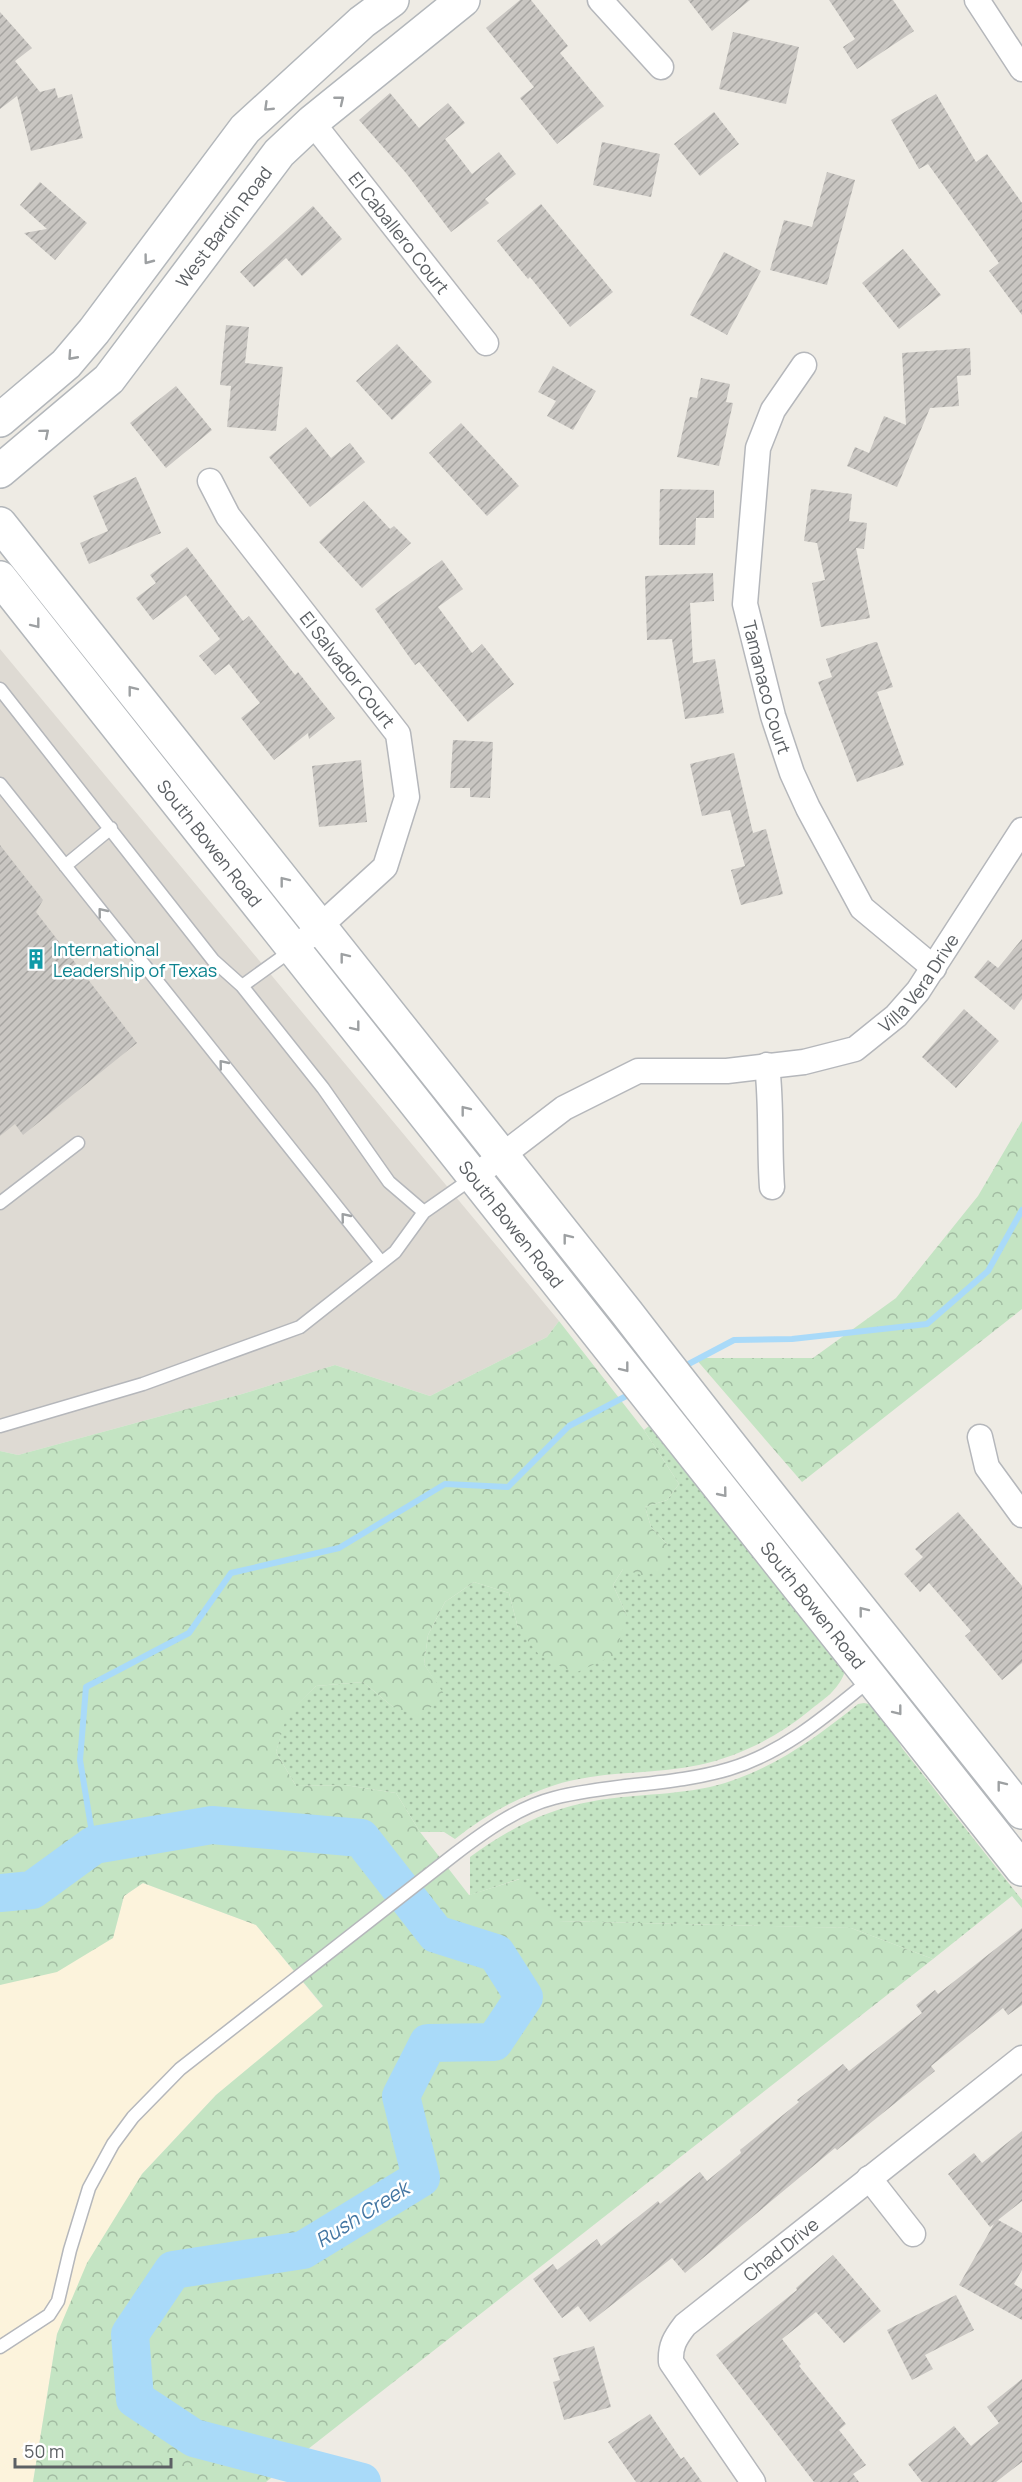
<svg xmlns="http://www.w3.org/2000/svg" width="1022" height="2482" viewBox="0 0 1022 2482" font-family="Manrope,sans-serif">
	<style>
		.commercial { fill: #fcf3dc }
		.education { fill: #dedad3 }
		.grass { fill: url(#grass-dots) }
		.forest { fill: url(#forest-crowns) }
		.lines { fill: none; stroke-linecap: round; stroke-linejoin: round }
		.stream { stroke: #a9daf9; stroke-width: 6 }
		.river { stroke: #a9daf9; stroke-width: 38 }
		.building { fill: url(#building-hatch) }
		.service-casing { stroke: #b5b7bb; stroke-width: 15 }
		.minor-casing { stroke: #b5b7bb; stroke-width: 27 }
		.secondary-casing { stroke: #b3b7bb; stroke-width: 36 }
		.service { stroke: #fff; stroke-width: 12 }
		.minor { stroke: #fff; stroke-width: 24 }
		.secondary { stroke: #fff; stroke-width: 33 }
		.oneway { stroke: #9da0a2 }
		.labels { text-anchor: middle; dominant-baseline: central; stroke-width: 5; stroke-linejoin: round; paint-order: stroke }
		.street-label { font-size: 18px; fill: #5c6064; stroke: #fff }
		.culture-label { font-size: 18px; fill: #0d838f; stroke: #fff; text-anchor: start }
		.water-label { font-size: 20px; font-style: italic; fill: #4476a2; stroke: #fff }
	</style>
	<defs>
		<pattern id="grass-dots" width="8" height="8" patternUnits="userSpaceOnUse" patternTransform="scale(1.5)"><rect width="8" height="8" fill="#c4e4c3"/><path d="M2 2h.1M6 6h.1" fill="none" stroke="#a2bca2" stroke-width="1.8" stroke-linecap="round"/></pattern>
		<pattern id="forest-crowns" width="20" height="18" patternUnits="userSpaceOnUse" patternTransform="scale(1.5)"><rect width="20" height="18" fill="#c4e4c3"/><path d="M2 6a3 3 0 1 1 6 0M12 15a3 3 0 1 1 6 0" fill="none" stroke="#a2bca2"/></pattern>
		<pattern id="building-hatch" width="6" height="6" patternUnits="userSpaceOnUse" patternTransform="scale(1.5)"><rect width="6" height="6" fill="#c9c6c2"/><path d="M-1 1l2-2M0 6l6-6M5 7l2-2" fill="none" stroke="#a6a4a1"/></pattern>
	</defs>
	<rect width="100%" height="100%" fill="#eeebe4"/>
	<path class="commercial" d="M143 1883 256 1925 323 2007 216 2095 142 2174 57 2334 33 2482H0V1985L113 1938 124 1896Z"/>
	<path class="education" d="M0 649 559 1321 547 1337 430 1396 335 1365 242 1394 18 1455 0 1451Z"/>
	<path class="grass" d="M649 1426 845 1671C839 1690 824 1699 809 1711 777 1737 740 1756 699 1765 652 1775 601 1770 555 1785 518 1797 485 1815 455 1839L444 1832H420L396 1793 345 1785 296 1786 276 1752 286 1715 316 1686 363 1682 393 1707 443 1694 424 1664 428 1635 445 1602 474 1582 509 1593 518 1628 627 1616 613 1585 623 1569 667 1544 651 1527 645 1507 667 1500 679 1484 644 1430Z
		M864 1703 869 1704 895 1735 902 1748 1022 1900V1908L1012 1896 933 1959 851 1928 557 1921 519 1879 470 1895V1857C508 1829 547 1809 594 1801 637 1793 682 1796 725 1783 776 1767 817 1737 858 1704Z"/>
	<path class="forest" d="M1022 1121V1309L802 1482 695 1358H813L896 1298 978 1196Z
		M559 1321 644 1430 679 1484 667 1500 645 1507 651 1527 667 1544 666 1568 644 1576 623 1569 613 1585 627 1616 615 1655 575 1673 540 1656 518 1628 509 1593 474 1582 445 1602 428 1635 424 1664 444 1694 421 1717 393 1707 363 1682 316 1686 287 1715 276 1752 296 1786 345 1785 396 1793 420 1832 469 1895 520 1879 558 1921 851 1928 933 1959 266 2482H33L57 2334 87 2263 142 2174 216 2095 323 2006 256 1925 143 1883 124 1896 113 1938 57 1972 0 1985V1451L18 1455 242 1394 335 1365 430 1396 547 1337Z"/>
	<g class="lines">
		<path class="stream" d="M681 1368 734 1340 792 1339 927 1324 988 1271 1022 1210
			M94 1845 80 1760 86 1687 189 1633 231 1573 339 1548 445 1484 508 1487 569 1426 632 1393"/>
		<path class="river" d="M0 1893 32 1890 94 1845 212 1825 361 1838 436 1934 496 1953 524 1997 494 2042 428 2043 401 2096 421 2178 303 2250 173 2270 130 2334 135 2399 194 2438 362 2482"/>
	</g>
	<path class="building" d="M520 0H531L568 46 560 53 604 106 557 144 520 98 534 87 486 28Z
		M688 0H750L712 31Z
		M829 0H893L914 31 857 69 843 47 855 39Z
		M0 12 32 48 15 61 40 92 55 88 58 98 72 94 83 138 31 151 17 96 0 109Z
		M733 32 799 47 786 104 719 89Z
		M390 93 419 128 448 103 465 123 445 139 472 174 499 152 516 174 485 199 489 203 451 232 406 173 359 120Z
		M936 94 976 162 987 154 1022 203V315L989 271 999 263 928 164 919 169 891 120Z
		M714 112 739 144 700 176 674 144Z
		M602 142 660 154 651 197 593 185Z
		M827 172 855 180 827 285 770 270 784 220 812 227Z
		M40 182 87 223 55 260 24 233 47 229 20 205Z
		M541 204 613 292 570 327 530 277 528 279 497 241Z
		M313 206 342 239 302 276 286 258 254 287 240 272Z
		M903 249 941 295 899 329 862 283Z
		M724 252 761 271 727 335 690 315Z
		M226 325 249 327 245 363 283 367 276 431 227 427 231 386 220 385Z
		M397 344 432 382 392 420 356 381Z
		M970 348 971 375 957 376 959 406 930 408 897 487 847 466 855 447 869 453 884 416 906 425 902 353Z
		M553 366 596 391 573 430 547 416 556 401 538 392Z
		M701 378 730 384 726 402 733 403 719 466 677 457 690 397 697 398Z
		M176 386 212 430 166 468 130 423Z
		M461 423 519 486 487 516 429 453Z
		M306 427 331 458 350 443 365 462 310 507 269 457Z
		M136 477 161 533 89 564 80 543 108 531 93 496Z
		M660 489 714 490V518H696L695 545H659Z
		M811 489 852 494 849 521 867 523 864 549 856 548 870 618 821 627 812 583 825 580 817 543 804 541Z
		M364 501 390 529 394 526 411 543 362 588 319 542Z
		M187 547 243 621 249 616 295 675 298 672 335 718 309 739 308 733 274 760 241 718 260 703 229 664 215 675 199 656 220 639 186 595 153 620 136 598 156 583 150 575Z
		M442 560 463 589 438 607 472 653 482 644 514 684 468 722 419 662 415 665 375 609Z
		M713 573 714 601 690 603 693 663 715 659 724 713 685 719 672 639 647 640 645 576Z
		M875 642H877L893 687 877 692 904 765 857 782 818 682 832 677 826 659Z
		M453 740 493 742 490 798 470 797V788H450Z
		M734 753 753 833 766 829 783 894 741 905 731 870 745 866 730 810 702 816 690 764Z
		M361 760 367 822 319 827 312 766Z
		M0 845 43 900 36 912 137 1043 23 1135 15 1124 0 1136Z
		M1022 939V999L1014 1010 974 977 988 960 998 968Z
		M964 1009 999 1041 956 1088 922 1057Z
		M958 1512 1022 1586V1663L1002 1680 965 1636 971 1631 929 1583 920 1592 904 1574 923 1557 915 1549Z
		M1022 1928V2005L1008 2015 1003 2008 931 2066 935 2071 837 2150 835 2148 685 2273 672 2258 590 2322 578 2306 562 2318 533 2279 553 2264 557 2270 597 2239 601 2246 658 2201 660 2204 700 2172 707 2181 741 2153 740 2150 799 2102 797 2100 843 2064 849 2071 922 2013 916 2005 935 1990 938 1994Z
		M1022 2131V2201L998 2220 1022 2233V2270L1014 2284 1022 2289V2320L959 2285 994 2224 990 2227 948 2174 974 2153 982 2163Z
		M833 2255 881 2311 844 2343 816 2312 782 2339 801 2364 799 2366 846 2424 839 2430 866 2465 853 2474 859 2482H814L716 2355 797 2290 796 2288Z
		M956 2295 974 2330 925 2355 933 2369 912 2380 887 2330Z
		M594 2346 611 2407 564 2420 553 2382 560 2380 553 2358Z
		M1022 2379V2462L996 2482H922L908 2464 954 2426 971 2446 999 2423 987 2407Z
		M650 2414 681 2459 684 2457 702 2482H636L608 2442Z"/>
	<g class="lines">
		<g class="service-casing">
			<path id="service" d="M0 689 213 960 242 986 323 1088 389 1182 424 1212 474 1177
				M0 784 381 1262
				M65 866 111 828
				M242 986 292 950
				M0 1203 78 1143
				M0 1426 143 1384 300 1327 395 1252 424 1212
				M0 2347 49 2315 58 2301 70 2250 89 2188 113 2144 133 2117 180 2069 455 1854C484 1832 518 1807 554 1798 612 1783 672 1786 729 1769 785 1752 827 1715 871 1679"/>
		</g>
		<g class="minor-casing">
			<g id="minor">
				<path d="M600 0 661 67"/>
				<path d="M977 0 1022 69"/>
				<path id="s1" d="M312 122 486 343"/>
				<path id="s2" d="M804 365 773 410 758 448 745 604 773 716 792 773 808 808 862 908 934 968"/>
				<path id="s3" d="M210 481 228 516 398 734 407 797 385 867 307 938"/>
				<path d="M767 1065C772 1106 769 1147 772 1187"/>
				<path id="s4" d="M474 1177 564 1108 638 1071H727L804 1062 855 1049 896 1016 918 991 1022 830"/>
				<path d="M980 1437 987 1467 1022 1515"/>
				<path d="M869 2178 913 2234"/>
				<path id="s5" d="M753 2482 671 2362C670 2346 675 2338 685 2325L1022 2058"/>
			</g>
		</g>
		<g class="secondary-casing">
			<g id="secondary">
				<path d="M0 420 66 364 94 331 245 129 362 22 392 0"/>
				<path id="s6" d="M0 471 109 379 279 153 312 122 463 0"/>
				<path d="M0 524 627 1313C756 1481 890 1645 1022 1812"/>
				<path id="s7" d="M0 578 1022 1869"/>
			</g>
		</g>
		<use href="#service" class="service"/>
		<use href="#minor" class="minor"/>
		<use href="#secondary" class="secondary"/>
	</g>
	<defs><path id="oneway-chevron" d="M-2-3.5L2.5 0L-2 3.5" fill="none" stroke-width="1.6" stroke-linecap="round" stroke-linejoin="round" transform="scale(1.5)"/></defs>
	<g class="oneway">
		<use href="#oneway-chevron" transform="translate(340 100) rotate(-39)"/>
		<use href="#oneway-chevron" transform="translate(268 107) rotate(136)"/>
		<use href="#oneway-chevron" transform="translate(148 260) rotate(127)"/>
		<use href="#oneway-chevron" transform="translate(72 356) rotate(132)"/>
		<use href="#oneway-chevron" transform="translate(45 433) rotate(-40)"/>
		<use href="#oneway-chevron" transform="translate(36 624) rotate(52)"/>
		<use href="#oneway-chevron" transform="translate(132 690) rotate(-128)"/>
		<use href="#oneway-chevron" transform="translate(284 881) rotate(-128)"/>
		<use href="#oneway-chevron" transform="translate(102 912) rotate(-129)"/>
		<use href="#oneway-chevron" transform="translate(344 957) rotate(-128)"/>
		<use href="#oneway-chevron" transform="translate(356 1027) rotate(52)"/>
		<use href="#oneway-chevron" transform="translate(223 1064) rotate(-129)"/>
		<use href="#oneway-chevron" transform="translate(465 1110) rotate(-128)"/>
		<use href="#oneway-chevron" transform="translate(345 1217) rotate(-129)"/>
		<use href="#oneway-chevron" transform="translate(567 1238) rotate(-128)"/>
		<use href="#oneway-chevron" transform="translate(625 1368) rotate(52)"/>
		<use href="#oneway-chevron" transform="translate(723 1493) rotate(51)"/>
		<use href="#oneway-chevron" transform="translate(863 1611) rotate(-128)"/>
		<use href="#oneway-chevron" transform="translate(898 1711) rotate(52)"/>
		<use href="#oneway-chevron" transform="translate(1001 1785) rotate(-128)"/>
	</g>
	<defs>
		<g id="building-bare" transform="scale(1.62)"><path d="M-4-6H4V6H1V3H-1V6H-4ZM-2.5-4.3h1.7v1.8h-1.7ZM.8-4.3h1.7v1.8H.8ZM-2.5-1h1.7V.8h-1.7ZM.8-1h1.7V.8H.8Z" fill="#0f9aa8" stroke="#fff" stroke-width="2.5" paint-order="stroke"/></g>
	</defs>
	<g fill-rule="evenodd">
		<use href="#building-bare" x="36" y="959"/>
	</g>
	<g class="labels">
		<g class="street-label">
			<text stroke="none"><textPath href="#s6" startOffset="333">West Bardin Road</textPath></text>
			<text stroke="none"><textPath href="#s1" startOffset="141">El Caballero Court</textPath></text>
			<text stroke="none"><textPath href="#s3" startOffset="234">El Salvador Court</textPath></text>
			<text stroke="none"><textPath href="#s2" startOffset="338">Tamanaco Court</textPath></text>
			<text stroke="none"><textPath href="#s7" startOffset="338">South Bowen Road</textPath></text>
			<text stroke="none"><textPath href="#s4" startOffset="508">Villa Vera Drive</textPath></text>
			<text stroke="none"><textPath href="#s7" startOffset="824">South Bowen Road</textPath></text>
			<text stroke="none"><textPath href="#s7" startOffset="1310">South Bowen Road</textPath></text>
			<text stroke="none"><textPath href="#s5" startOffset="308">Chad Drive</textPath></text>
		</g>
		<g class="culture-label">
			<text x="53" y="949">International<tspan x="53" dy="21">Leadership of Texas</tspan></text>
		</g>
		<g class="water-label">
			<text transform="translate(362 2214) rotate(-32)">Rush Creek</text>
		</g>
	</g>
	<path d="M15 2458v9h156v-9" fill="none" stroke="#5c6064" stroke-width="3"/>
	<text x="24" y="2458" font-size="18" fill="#5c6064" stroke="#ffffff" stroke-width="4.5" paint-order="stroke">50 m</text>
</svg>
